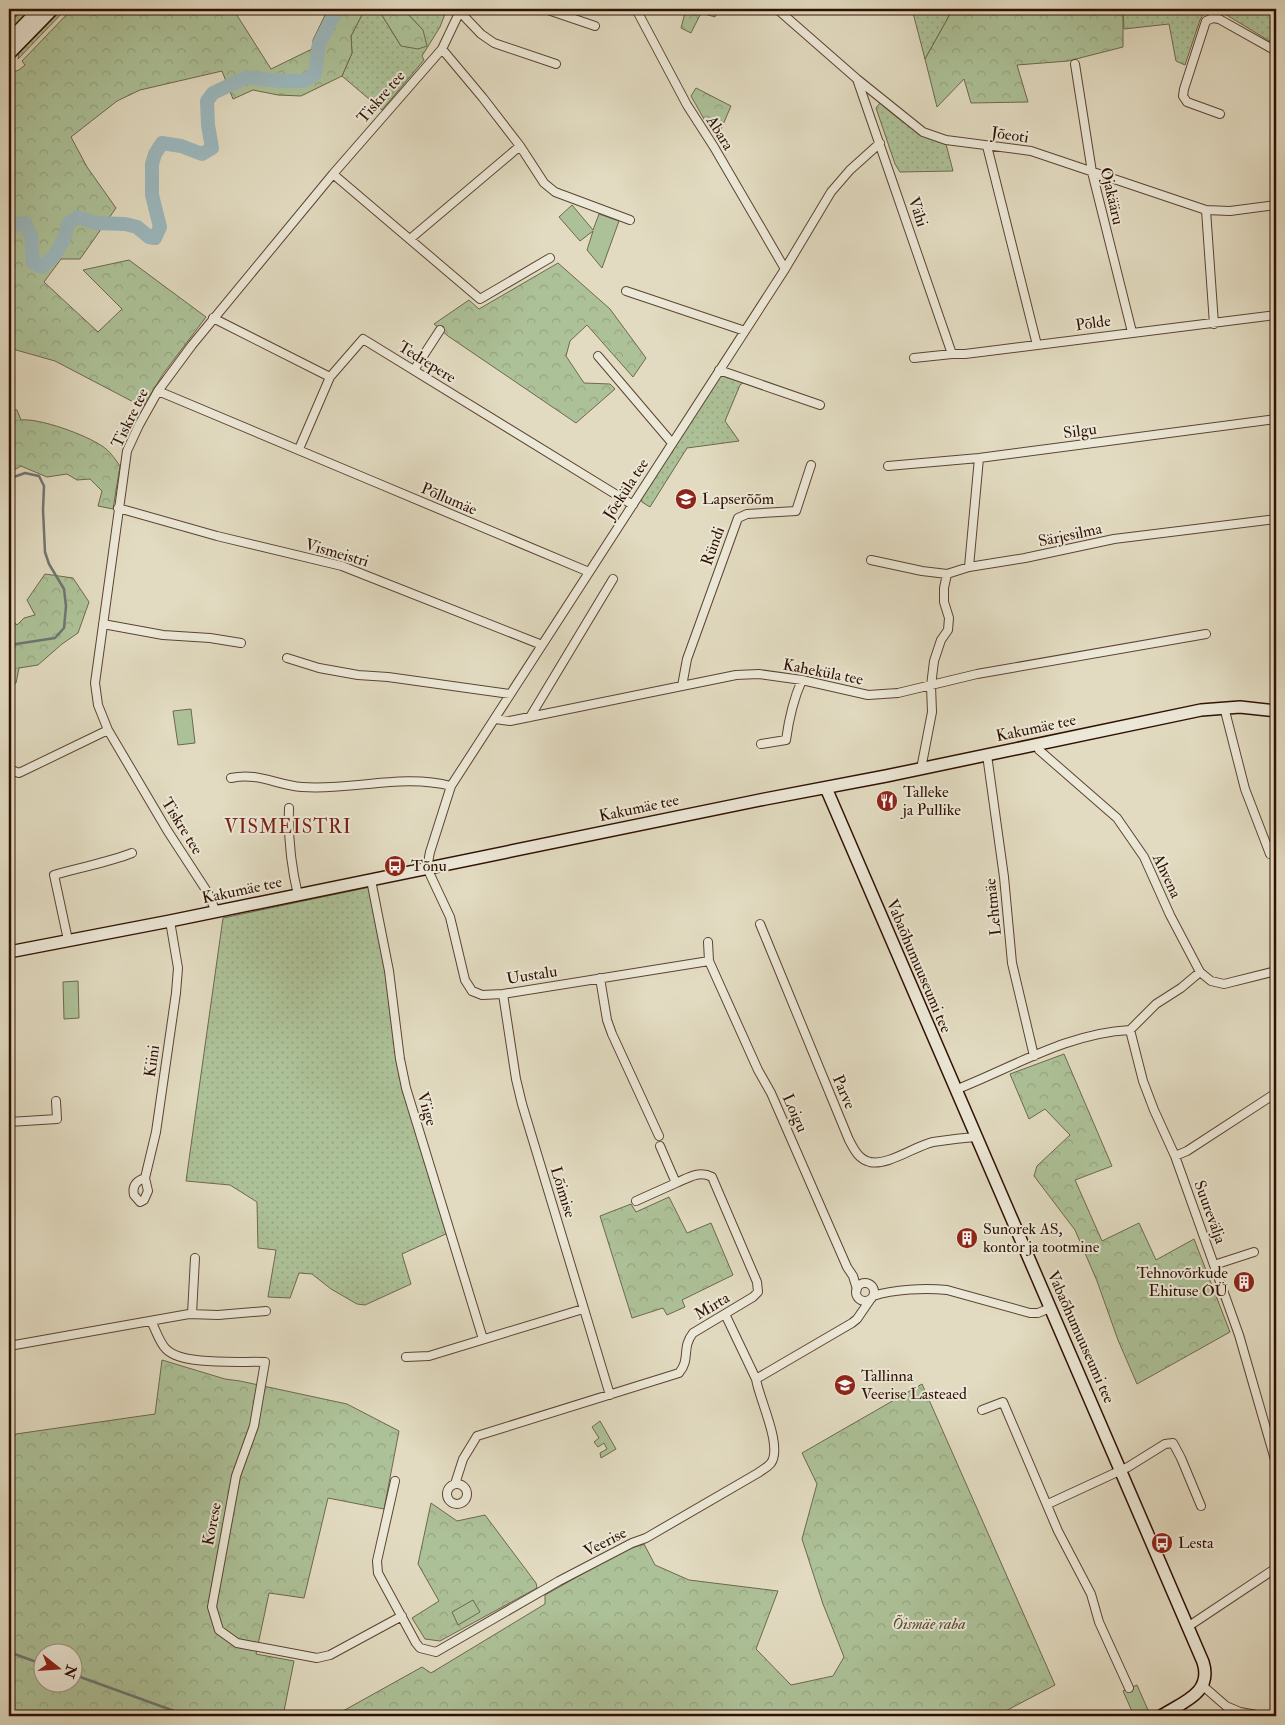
<svg xmlns="http://www.w3.org/2000/svg" width="1285" height="1725" viewBox="0 0 1285 1725" font-family="'IM FELL Double Pica',serif">
	<style>
		.grass { fill: url(#grass-dots); stroke: #6e684e }
		.forest { fill: url(#forest-crowns); stroke: #6e684e; fill-rule: evenodd }
		.green { fill: #adc198; stroke: #6e684e }
		.lines { fill: none; stroke-linecap: round; stroke-linejoin: round }
		.stream { stroke: #707573; stroke-width: 2.5 }
		.river { stroke: #9bb8be; stroke-width: 14 }
		.street-casing { stroke: #5c4332; stroke-width: 10 }
		.secondary-casing { stroke: #301003; stroke-width: 14 }
		.street { stroke: #ece8d7; stroke-width: 8 }
		.secondary { stroke: #ece8d7; stroke-width: 11 }
		.labels { text-anchor: middle; dominant-baseline: central; stroke-width: 4; stroke-linejoin: round; paint-order: stroke }
		.street-label { font-size: 16px; fill: #301003; stroke: #ece8d7 }
		.poi-label { font-size: 16px; fill: #301003; stroke: #ece8d7; text-anchor: start }
		.park-label { font-size: 16px; font-style: italic; fill: #5c4e37; stroke: #ece8d7 }
		.quarter-label { font-size: 19px; letter-spacing: 1px; fill: #7a1f14; stroke: #ece8d7 }
	</style>
	<defs>
		<pattern id="grass-dots" width="8" height="8" patternUnits="userSpaceOnUse" patternTransform="scale(1.25)"><rect width="8" height="8" fill="#adc198"/><path d="M2 2h.1M6 6h.1" fill="none" stroke="#95a581" stroke-width="1.8" stroke-linecap="round"/></pattern>
		<pattern id="forest-crowns" width="20" height="18" patternUnits="userSpaceOnUse" patternTransform="scale(1.25)"><rect width="20" height="18" fill="#adc198"/><path d="M2 6a3 3 0 1 1 6 0M12 15a3 3 0 1 1 6 0" fill="none" stroke="#95a581"/></pattern>
	</defs>
	<rect width="100%" height="100%" fill="#e2dbc1"/>
	<filter id="stains"><feTurbulence type="fractalNoise" baseFrequency=".004" numOctaves="4"/><feColorMatrix values="0 0 0 0 .2 0 0 0 0 .09 0 0 0 0 .02 0 0 0 .5 -.17"/></filter>
	<radialGradient id="worn" r=".72"><stop offset=".6" stop-color="#630" stop-opacity="0"/><stop offset="1" stop-color="#630" stop-opacity=".3"/></radialGradient>
	<path class="grass" d="M11 9H33L9 34V11Z
		M61 9H66L18 59 19 52Z
		M365 9H374L380 12 401 46 423 30 403 9H447L440 27 422 56 424 60 382 110 342 76 352 53 351 36Z
		M912 9H953L925 59Z
		M1123 9H1206L1200 20 1185 65 1176 61 1169 24 1124 29Z
		M1209 9H1276V45L1220 11Z
		M880 103C900 121 920 136 946 144L953 171 900 172 895 164 876 108Z
		M721 374 746 381 740 385 725 421 739 441 687 448 650 507 642 502 641 498Z
		M370 887 385 959 395 1036 448 1233 402 1254 411 1284 365 1305 357 1304 331 1289 312 1274 299 1273 290 1298 268 1297 276 1250 258 1248 257 1202 230 1185 186 1181 223 918Z"/>
	<path class="forest" d="M72 9H233L271 69 312 49 313 40 328 9H365L351 36 352 53 342 76 301 96 278 95 253 90 233 99 222 71 140 90 117 101 71 137 87 167 116 208 80 259H61L44 282 98 332 122 309 83 270 129 260 206 317 163 374 143 407 55 361 9 348V73L19 70 25 65 22 61Z
		M374 9H403L423 30 427 46 418 49 401 46 380 12Z
		M686 9H723L717 10 715 17 701 13 691 33 681 28Z
		M953 9H980L998 13 1034 9H1123V47L1068 61 1017 65 1028 102 971 103 964 79 937 107 925 59Z
		M696 88 731 106 719 134 709 128 691 96Z
		M558 263 610 309 646 358 633 377 587 325 570 341 566 356 584 383 610 384 615 389 576 423 448 336 434 324 469 300 479 309Z
		M9 409 17 410 21 420C40 418 86 435 102 446 109 450 115 459 120 466L113 509 98 506 102 491 90 479 77 480 67 474 47 477 21 466 9 473Z
		M45 574 73 578 89 602 78 633 62 644 38 665 19 668 16 683 9 685V616L17 625 24 618 35 615 27 600Z
		M1064 1054 1112 1166 1075 1180 1102 1241 1139 1223 1156 1260 1194 1239 1230 1332 1137 1384 1118 1340 1097 1281 1075 1230 1034 1176 1037 1166 1070 1135 1045 1109 1029 1119 1010 1074Z
		M669 1197 687 1233 711 1223 733 1275 682 1300 685 1307 667 1315 663 1308 632 1318 600 1216 631 1204 636 1212Z
		M162 1360 225 1379 240 1381 347 1404 399 1431 384 1509 328 1498 304 1598 269 1593 256 1654 294 1661 283 1716H9V1435L155 1414ZM42 1652H72V1682H42Z
		M922 1384 1055 1685 996 1716H334L422 1667 431 1673 545 1604V1595L623 1551 644 1544 655 1565 689 1580 778 1591 756 1649 791 1685 833 1676 844 1657 823 1604 802 1539 817 1484 802 1453Z
		M431 1503 457 1521 485 1515 536 1583 537 1588 440 1641 425 1639 412 1618 439 1601 418 1564Z"/>
	<path class="green" d="M572 205 593 230 599 214 619 221 602 268 587 250 593 231 580 241 559 217Z
		M191 709 195 743 178 745 173 711Z
		M78 981 79 1018 64 1019 63 982Z
		M600 1421 616 1449 601 1458 600 1453 607 1449 604 1443 598 1447 594 1442 599 1438 592 1427Z
		M473 1600 480 1612 458 1625 452 1612Z
		M1137 1685 1148 1710 1138 1716H1134L1123 1691Z"/>
	<g class="lines">
		<path class="stream" d="M9 22 23 9
			M9 478H11L25 473 39 476 44 486 43 510 45 552 49 564 64 589 66 606 64 628 55 638 16 644 9 647
			M9 1652 42 1664
			M72 1674 188 1716"/>
		<path class="river" d="M9 228 11 226 25 223 31 236 33 263 42 267 54 256 64 239 68 224 78 217 95 223 125 224 137 227 149 237 155 238 160 227 152 195V164L155 154 162 143 181 146 202 154 212 148 208 125 207 101 213 93 247 77 279 81H303L315 74 319 44 337 9"/>
		<g class="street-casing">
			<path id="street" d="M545 9 595 26
				M636 9 687 105 714 147 785 269
				M777 9 857 79 923 132 946 140 1031 151 1206 210 1230 211 1276 205
				M460 12 481 34 494 43 556 64
				M442 49 483 98 520 146 544 183 555 192 630 220
				M1075 64 1092 172 1132 332
				M857 79 952 354
				M1220 114 1187 102 1183 96 1184 89 1206 21 1213 18 1219 19 1276 51
				M987 146 1037 345
				M333 174 480 299 550 258
				M1206 210 1214 324
				M410 239 520 146
				M626 291 745 331
				M213 318 330 377 363 339 633 505
				M598 356 672 443
				M914 358 952 354H965L1276 315
				M414 370 440 330
				M719 370 820 405
				M158 391C302 450 445 513 589 572
				M299 449 330 377
				M888 466 979 458 1276 419
				M118 508 217 536 342 566 542 645
				M871 560 922 571 947 574 969 567 1025 558 1114 539 1276 519
				M969 567 979 458
				M103 624 163 635 210 638 241 643
				M287 658 319 668 358 675 388 677 510 694
				M682 686 687 659 738 518 747 514 796 511 811 465
				M1224 707 1245 789 1270 854
				M530 717 613 579
				M495 719 510 721 736 675 759 674 802 680 868 695 898 693 977 674 1206 634
				M761 744 786 740C789 718 793 700 802 680
				M1037 745 1039 750 1117 818 1144 857 1170 915 1200 972 1211 981 1224 984 1276 971
				M987 755 1004 877 1012 963 1034 1056
				M9 769 19 773 108 730
				M921 769 932 712 931 686 934 661 941 640 948 630 949 618 944 602V588L947 574
				M231 778C258 772 276 785 302 787 352 791 402 773 451 786
				M289 808C288 839 291 866 298 895
				M371 880 389 971 400 1059 406 1088 483 1339
				M216 912 208 893 167 830 108 730 98 705 95 683 127 451 139 425 158 391 192 345 333 174 442 49 461 9
				M760 924 849 1140C854 1149 858 1159 870 1162 888 1166 915 1146 933 1142 947 1140 962 1138 976 1137
				M68 940 54 875C80 867 107 863 132 853
				M708 942 709 961 758 1070 771 1093 847 1267 853 1276 857 1289
				M709 961 503 994 482 995 472 991 465 980 450 917 427 868 430 852 451 786 785 269 831 192 850 170 880 143
				M600 978 607 1020 612 1034 659 1136
				M503 994 516 1079 522 1104 610 1395
				M1130 1030 1143 1081 1154 1110 1175 1156 1239 1335 1276 1463
				M955 1090C1012 1068 1067 1033 1130 1030L1156 1004 1181 988 1200 972
				M9 1122 57 1119 56 1101
				M1175 1156 1187 1151 1276 1093
				M145 1178C136 1181 132 1186 134 1195L140 1202 144 1200 148 1191 145 1178 156 1132 176 993 178 968 170 921
				M636 1201 676 1183
				M1214 1265 1254 1252
				M856 1292a9 9 0 1 1 18 0a9 9 0 1 1-18 0Z
				M873 1296C894 1289 925 1288 947 1290L1030 1313H1038L1050 1308
				M192 1314 195 1258
				M725 1314 756 1379
				M151 1321C156 1330 159 1342 166 1349 182 1366 242 1361 265 1362L254 1426 236 1476 212 1607 219 1630 237 1643 317 1658 330 1655 402 1616
				M9 1346 189 1314 218 1315 266 1311
				M406 1357 429 1356 583 1309
				M982 1410 1003 1402 1058 1531 1091 1594 1099 1622 1129 1688
				M395 1481 377 1561 378 1573 416 1643 420 1648 436 1652 559 1581 632 1543 646 1538 758 1473C762 1470 768 1467 771 1463 783 1446 759 1399 756 1379L852 1323 857 1319 870 1300
				M447 1494a10 10 0 1 1 20 0a10 10 0 1 1-20 0Z
				M455 1484 463 1459 477 1436 679 1373C691 1359 681 1348 693 1333L753 1297 758 1292 757 1282 712 1177C699 1170 688 1178 676 1183L660 1146
				M1048 1504 1128 1467 1165 1444 1173 1443 1181 1458 1201 1506
				M1189 1626 1276 1568
				M1203 1686 1226 1706 1240 1712 1262 1716"/>
		</g>
		<g class="secondary-casing">
			<path id="secondary" d="M9 40 39 9
				M9 54 53 9
				M826 788 1203 1662C1213 1693 1183 1702 1161 1716
				M9 952 170 921 765 799 886 776 1201 710 1240 707 1276 711"/>
		</g>
		<use href="#street" class="street"/>
		<use href="#secondary" class="secondary"/>
	</g>
	<defs>
		<g id="school-disc" transform="scale(1.125)"><circle r="9.5" fill="#8f2418" stroke="#ece8d7"/><path d="M0-5L7-2L0 1L-7-2ZM-4 1L0 2.5L4 1V4Q0 6-4 4Z" fill="#fff"/></g>
		<g id="restaurant-disc" transform="scale(1.125)"><circle r="9.5" fill="#8f2418" stroke="#ece8d7"/><path d="M-5-6h1v4h1v-4h1v4h1v-4h1v5L-1.5 .5V6h-2V.5L-5-1ZM5-6V6H3V1.5H1.5Q1.5-4 5-6Z" fill="#fff"/></g>
		<g id="bus-disc" transform="scale(1.125)"><circle r="9.5" fill="#8f2418" stroke="#ece8d7"/><path d="M-5-6H5V4H4V6H2V4H-2V6H-4V4H-5ZM-3.5-4V0h7V-4ZM-3.5 1.2v1.5H-2V1.2ZM2 1.2v1.5H3.5V1.2Z" fill="#fff"/></g>
		<g id="building-disc" transform="scale(1.125)"><circle r="9.5" fill="#8f2418" stroke="#ece8d7"/><path d="M-4-6H4V6H1V3H-1V6H-4ZM-2.5-4.3h1.7v1.8h-1.7ZM.8-4.3h1.7v1.8H.8ZM-2.5-1h1.7V.8h-1.7ZM.8-1h1.7V.8H.8Z" fill="#fff"/></g>
	</defs>
	<g fill-rule="evenodd">
		<use href="#school-disc" x="686" y="499"/>
		<use href="#restaurant-disc" x="887" y="801"/>
		<use href="#bus-disc" x="395" y="866"/>
		<use href="#building-disc" x="967" y="1238"/>
		<use href="#building-disc" x="1244" y="1282"/>
		<use href="#school-disc" x="845" y="1385"/>
		<use href="#bus-disc" x="1162" y="1543"/>
	</g>
	<g class="labels">
		<g class="street-label">
			<text transform="translate(381 97) rotate(-49)">Tiskre tee</text>
			<text transform="translate(720 133) rotate(58)">Abara</text>
			<text transform="translate(1010 135) rotate(8)">Jõeoti</text>
			<text transform="translate(1112 196) rotate(77)">Ojakääru</text>
			<text transform="translate(918 212) rotate(71)">Vähi</text>
			<text transform="translate(1093 323) rotate(-8)">Põlde</text>
			<text transform="translate(427 362) rotate(32)">Tedrepere</text>
			<text transform="translate(130 418) rotate(-64)">Tiskre tee</text>
			<text transform="translate(1080 431) rotate(-8)">Silgu</text>
			<text transform="translate(626 489) rotate(-57)">Jõeküla tee</text>
			<text transform="translate(449 499) rotate(23)">Põllumäe</text>
			<text transform="translate(1070 535) rotate(-12)">Särjesilma</text>
			<text transform="translate(713 546) rotate(-70)">Ründi</text>
			<text transform="translate(337 553) rotate(16)">Vismeistri</text>
			<text transform="translate(823 672) rotate(11)">Kaheküla tee</text>
			<text transform="translate(1036 728) rotate(-12)">Kakumäe tee</text>
			<text transform="translate(639 808) rotate(-12)">Kakumäe tee</text>
			<text transform="translate(182 826) rotate(58)">Tiskre tee</text>
			<text transform="translate(1167 876) rotate(65)">Ahvena</text>
			<text transform="translate(242 890) rotate(-12)">Kakumäe tee</text>
			<text transform="translate(993 907) rotate(-96)">Lehtmäe</text>
			<text transform="translate(919 966) rotate(67)">Vabaõhumuuseumi tee</text>
			<text transform="translate(532 975) rotate(-9)">Uustalu</text>
			<text transform="translate(152 1061) rotate(-82)">Kiini</text>
			<text transform="translate(844 1092) rotate(67)">Parve</text>
			<text transform="translate(427 1109) rotate(73)">Viige</text>
			<text transform="translate(795 1113) rotate(66)">Loigu</text>
			<text transform="translate(563 1192) rotate(73)">Lõimise</text>
			<text transform="translate(1210 1212) rotate(70)">Suurevälja</text>
			<text transform="translate(712 1306) rotate(-31)">Mirta</text>
			<text transform="translate(1081 1337) rotate(66)">Vabaõhumuuseumi tee</text>
			<text transform="translate(212 1524) rotate(-79)">Korese</text>
			<text transform="translate(605 1542) rotate(-27)">Veerise</text>
		</g>
		<g class="poi-label">
			<text x="702" y="499">Lapserõõm</text>
			<text x="903" y="792">Talleke<tspan x="903" dy="18">ja Pullike</tspan></text>
			<text x="411" y="866">Tõnu</text>
			<text x="983" y="1229">Sunorek AS,<tspan x="983" dy="18">kontor ja tootmine</tspan></text>
			<text x="1228" y="1273" text-anchor="end">Tehnovõrkude<tspan x="1228" dy="18">Ehituse OÜ</tspan></text>
			<text x="861" y="1376">Tallinna<tspan x="861" dy="18">Veerise Lasteaed</tspan></text>
			<text x="1178" y="1543">Lesta</text>
		</g>
		<g class="park-label">
			<text x="929" y="1624">Õismäe raba</text>
		</g>
		<g class="quarter-label">
			<text x="288" y="827">VISMEISTRI</text>
		</g>
	</g>
	<rect width="1285" height="1725" fill="none" stroke="#e2dbc1" stroke-width="30"/>
	<rect x="10" y="10" width="1265" height="1705" fill="none" stroke="#301003" stroke-width="2.5"/>
	<rect x="15" y="15" width="1255" height="1695" fill="none" stroke="#301003"/>
	<g transform="translate(58 1668) rotate(107)"><circle r="24" fill="#ece8d7" stroke="#a19282"/>
	<path d="M0-4L9 19L0 12L-9 19Z" fill="#8f2418"/>
	<text y="-8" font-size="14" font-weight="bold" text-anchor="middle" fill="#301003">N</text>
	</g>
	<rect width="100%" height="100%" filter="url(#stains)"/>
	<rect width="100%" height="100%" fill="url(#worn)"/>
</svg>
